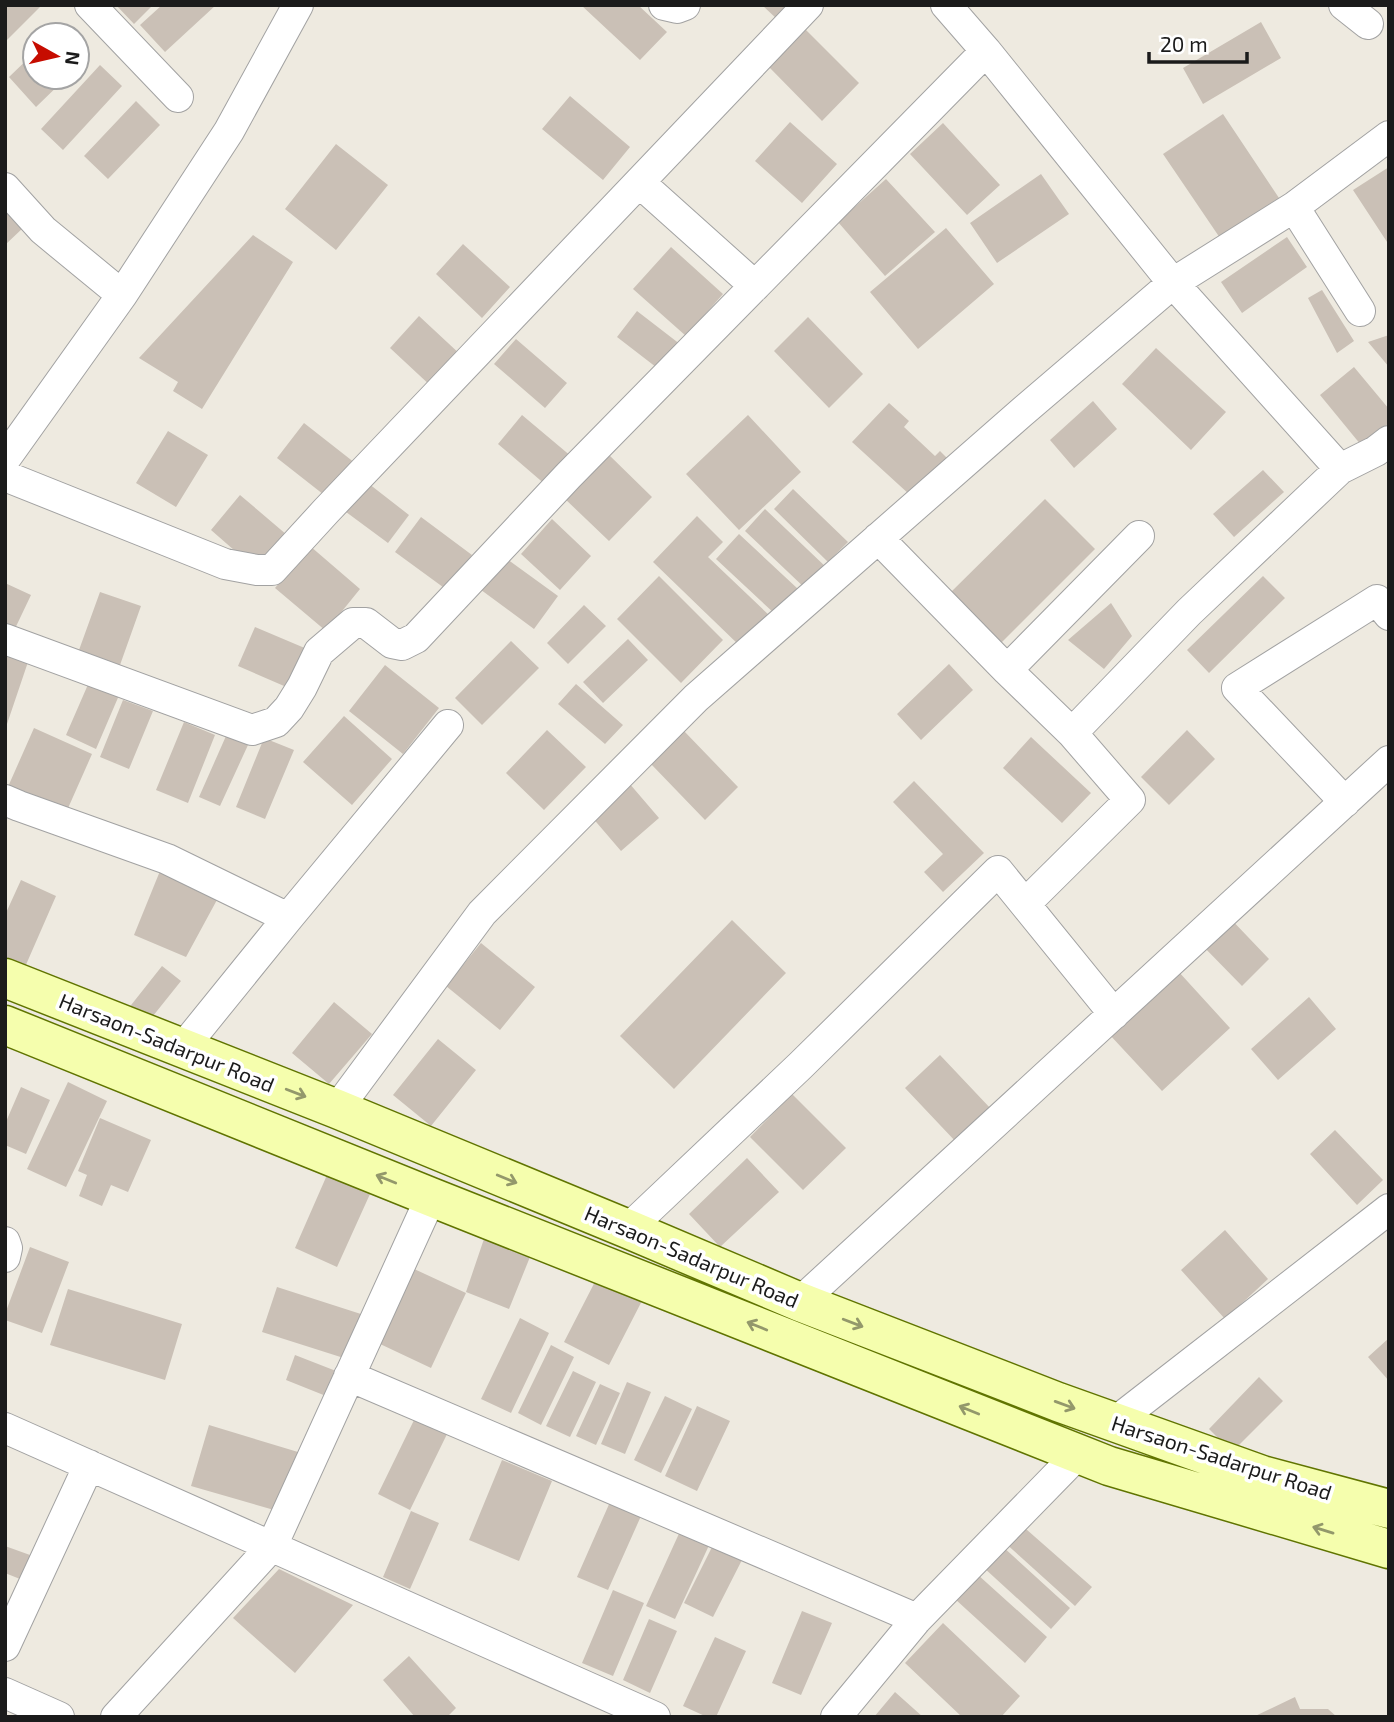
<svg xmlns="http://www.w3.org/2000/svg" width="1394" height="1722" viewBox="0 0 1394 1722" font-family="'Exo 2',sans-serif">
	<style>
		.building { fill: #cac0b6 }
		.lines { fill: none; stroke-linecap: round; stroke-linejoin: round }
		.street-casing { stroke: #a2a2a2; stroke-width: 32 }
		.secondary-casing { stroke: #607400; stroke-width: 41 }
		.street { stroke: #fff; stroke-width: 30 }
		.secondary { stroke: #f5fead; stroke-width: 38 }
		.oneway { stroke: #93986b }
		.labels { text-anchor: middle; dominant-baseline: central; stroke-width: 7; stroke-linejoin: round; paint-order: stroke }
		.street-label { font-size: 21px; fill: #1b1b1b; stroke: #fff }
	</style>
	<rect width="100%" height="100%" fill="#eeeae0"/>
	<path class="building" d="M5 5H38L40 7 5 42Z
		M116 5H153L134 24Z
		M162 5H216L165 52 140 25Z
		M581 5H638L667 32 640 60Z
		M762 5H793L779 21Z
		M1261 22 1281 58 1203 104 1183 68Z
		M806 30 859 83 822 121 769 67Z
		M77 43 90 56 77 68Z
		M35 52V77H67L36 107 9 77Z
		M100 65 122 86 63 150 41 129Z
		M570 96 630 147 603 180 542 129Z
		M136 101 160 125 108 179 84 156Z
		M1223 114 1279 198 1220 238 1163 154Z
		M790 122 837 164 802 203 755 161Z
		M943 123 1000 185 967 215 910 154Z
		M336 144 388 185 336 250 285 209Z
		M1389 167V245L1353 190Z
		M1041 174 1069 214 997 263 970 223Z
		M886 179 935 232 885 276 838 222Z
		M5 208 24 227 5 245Z
		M946 228 994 284 918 349 870 292Z
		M253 235 293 262 202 409 173 391 178 382 139 358Z
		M1287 237 1307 267 1242 313 1221 282Z
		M463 244 510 287 482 318 436 274Z
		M671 247 723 294 686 336 633 289Z
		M1322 290 1354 341 1337 353 1308 298Z
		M637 311 685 348 665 374 617 337Z
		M419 316 462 356 433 388 390 348Z
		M808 317 863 374 829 408 774 351Z
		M1389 335V367L1368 342Z
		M516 339 567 383 545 408 494 364Z
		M1156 348 1226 412 1191 450 1122 384Z
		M1354 367 1389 409V423L1361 445 1320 395Z
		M1093 401 1117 429 1074 468 1050 440Z
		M889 403 909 421 904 427 935 456 940 451 950 461 910 495 852 442Z
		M522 415 572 457 547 486 498 444Z
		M748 415 801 472 739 530 686 474Z
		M304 423 355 463 328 498 277 458Z
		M168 431 208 455 176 507 136 483Z
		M606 452 652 497 609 541 563 497Z
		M1263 470 1284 492 1234 537 1213 514Z
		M364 480 409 515 388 543 342 509Z
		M793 489 848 542 828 562 774 509Z
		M240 495 287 535 257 570 211 530Z
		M1045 499 1095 549 1001 643 951 592Z
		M765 509 828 569 808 591 745 531Z
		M697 516 723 542 708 557 771 617 742 648 653 562Z
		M421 517 472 555 447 590 395 552Z
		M552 519 591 556 560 590 521 554Z
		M739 534 798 589 775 614 716 559Z
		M310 546 360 589 326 631 275 588Z
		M496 551 558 596 534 629 473 584Z
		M659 576 723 640 681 683 617 619Z
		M1263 576 1285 598 1209 673 1187 650Z
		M5 583 31 595 11 637 5 635Z
		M100 592 141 606 120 665 79 650Z
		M1111 603 1132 636 1104 669 1068 640Z
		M584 605 606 626 568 664 547 643Z
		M255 627 307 649 291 689 238 666Z
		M628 639 648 660 603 703 583 682Z
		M511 641 539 668 482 725 455 698Z
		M5 651 29 659 6 727H5Z
		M949 664 973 690 921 740 897 714Z
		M385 665 439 708 403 754 349 711Z
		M93 673 123 686 96 749 66 735Z
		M576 684 623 725 605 744 558 704Z
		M123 700 153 711 129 769 100 757Z
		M344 716 392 759 352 805 303 762Z
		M184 722 215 735 188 803 156 790Z
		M34 728 92 754 65 815 7 789Z
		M547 730 586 767 544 810 506 773Z
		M1187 730 1215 759 1169 805 1141 777Z
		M684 731 738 787 705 820 651 764Z
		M226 736 248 745 220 806 199 797Z
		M1031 737 1091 793 1062 823 1003 768Z
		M264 738 294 750 265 819 236 807Z
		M914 781 984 853 943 892 924 872 943 854 893 802Z
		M629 783 659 818 621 851 591 816Z
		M160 871 218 898 186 957 134 935Z
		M21 880 56 896 25 967 5 958V915Z
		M1227 915 1269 959 1242 986 1199 942Z
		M732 920 786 973 674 1089 620 1036Z
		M481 943 535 987 500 1030 446 986Z
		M162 966 181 981 149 1021 124 1014Z
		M1178 971 1230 1028 1162 1091 1109 1034Z
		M1309 997 1336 1029 1278 1080 1251 1049Z
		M334 1002 372 1034 329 1084 292 1053Z
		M438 1039 476 1070 431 1126 393 1095Z
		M940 1055 992 1110 957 1143 905 1088Z
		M68 1082 107 1101 66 1187 27 1169Z
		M21 1087 50 1100 26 1154 5 1145V1124Z
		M792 1094 846 1148 803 1190 750 1137Z
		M100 1118 151 1140 128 1192 111 1185 102 1206 79 1196 87 1175 78 1171Z
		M1335 1130 1383 1180 1357 1205 1310 1154Z
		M747 1158 779 1192 720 1247 689 1214Z
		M327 1175 370 1194 337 1267 295 1248Z
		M487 1230 532 1252 509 1309 466 1292Z
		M1225 1230 1268 1279 1225 1319 1181 1270Z
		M30 1247 69 1262 42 1333 5 1320V1314Z
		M412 1268 466 1293 431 1368 378 1343Z
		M601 1270 646 1293 609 1365 564 1342Z
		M277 1287 364 1315 350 1360 262 1332Z
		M68 1289 182 1324 165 1380 50 1345Z
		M520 1318 549 1333 511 1413 481 1399Z
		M1389 1338V1381L1368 1357Z
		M551 1345 574 1357 541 1425 518 1413Z
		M295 1355 336 1371 326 1396 286 1380Z
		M573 1371 596 1382 570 1437 546 1426Z
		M1259 1377 1283 1401 1232 1452 1209 1429Z
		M627 1382 651 1392 625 1454 601 1444Z
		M600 1384 620 1393 596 1445 576 1436Z
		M665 1396 692 1409 661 1473 634 1460Z
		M697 1406 730 1421 697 1491 665 1476Z
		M416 1416 448 1432 410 1510 378 1494Z
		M209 1425 298 1452 281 1512 191 1486Z
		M502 1460 552 1481 519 1561 469 1540Z
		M610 1502 641 1516 608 1590 577 1577Z
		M411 1511 439 1523 410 1589 383 1577Z
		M1018 1522 1092 1587 1075 1606 1003 1541Z
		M682 1527 711 1541 675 1619 646 1606Z
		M716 1539 745 1554 713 1617 684 1603Z
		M5 1546 30 1555 20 1579 5 1573Z
		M1002 1546 1070 1608 1051 1629 983 1567Z
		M279 1569 353 1605 295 1673 233 1618Z
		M977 1574 1047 1637 1025 1663 955 1599Z
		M613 1590 644 1603 613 1676 582 1663Z
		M802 1611 832 1623 801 1695 772 1683Z
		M649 1619 677 1631 650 1693 623 1680Z
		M943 1623 1020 1696 1001 1717H962L905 1663Z
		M715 1637 746 1651 716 1717H707L683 1706Z
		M409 1656 456 1708 447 1717H415L383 1680Z
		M895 1692 923 1717H874Z
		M1295 1697 1300 1709H1328L1337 1717H1253Z"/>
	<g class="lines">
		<g class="street-casing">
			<path id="street" d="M90 5 178 97
				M664 5 677 8 685 5
				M946 5 986 51 1173 283 1340 469
				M1344 5 1368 24
				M640 183 755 286
				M5 188 43 230 122 295
				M1294 207 1360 311
				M5 459 122 295 229 131 298 5
				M5 476 225 564 257 570H272L326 511 808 5
				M878 538 1007 670 1072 733 1130 800 1025 904
				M5 639 252 730 276 722 289 708 302 687 319 652 353 623H366L392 643 402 645 416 638 568 476 986 51
				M1007 670 1139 536
				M1072 733 1189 612 1340 469 1376 451 1389 441
				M5 800 19 806 167 859 288 918
				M1345 802 1237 688 1377 600 1389 615
				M182 1049 288 918 448 725
				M337 1109 482 913 696 698 1021 413 1173 283 1294 207 1389 136
				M628 1229 801 1065 998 871 1114 1014
				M5 1242 7 1248 5 1257
				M800 1302 1389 761
				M349 1376 917 1619
				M1115 1422 1389 1209
				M5 1428 655 1717
				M5 1646 89 1465
				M5 1693 59 1717
				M116 1717 272 1546 431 1197
				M836 1717 917 1619 1078 1454"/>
		</g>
		<g class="secondary-casing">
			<path id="secondary" d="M5 978 337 1109 628 1229 800 1302 1058 1402 1262 1475 1389 1509
				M5 1025 431 1197 1109 1466 1389 1549"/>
		</g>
		<use href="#street" class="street"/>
		<use href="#secondary" class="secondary"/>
	</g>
	<defs><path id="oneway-shaft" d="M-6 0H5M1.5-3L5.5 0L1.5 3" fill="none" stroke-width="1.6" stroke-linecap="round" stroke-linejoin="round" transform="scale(1.75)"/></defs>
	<g class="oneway">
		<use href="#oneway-shaft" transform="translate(296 1093) rotate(21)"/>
		<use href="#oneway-shaft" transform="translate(386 1179) rotate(-158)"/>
		<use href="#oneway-shaft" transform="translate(507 1179) rotate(22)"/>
		<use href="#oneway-shaft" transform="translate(853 1323) rotate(21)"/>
		<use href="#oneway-shaft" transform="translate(757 1326) rotate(-158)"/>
		<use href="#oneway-shaft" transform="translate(1065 1405) rotate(20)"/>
		<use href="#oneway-shaft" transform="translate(969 1410) rotate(-158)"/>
		<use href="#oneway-shaft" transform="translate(1323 1530) rotate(-163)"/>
	</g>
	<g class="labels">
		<g class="street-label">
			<text transform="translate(167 1042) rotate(22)">Harsaon-Sadarpur Road</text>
			<text transform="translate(692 1256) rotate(23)">Harsaon-Sadarpur Road</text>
			<text transform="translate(1222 1457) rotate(18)">Harsaon-Sadarpur Road</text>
		</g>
	</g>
	<rect width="1394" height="1722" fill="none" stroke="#1b1b1b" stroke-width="14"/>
	<g transform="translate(56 56) rotate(98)"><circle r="33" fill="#ffffff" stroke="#a4a4a4" stroke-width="2"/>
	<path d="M0-5L12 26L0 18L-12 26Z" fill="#c60c00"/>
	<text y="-10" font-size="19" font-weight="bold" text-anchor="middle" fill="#1b1b1b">N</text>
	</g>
	<path d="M1149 52v10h98v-10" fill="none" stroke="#1b1b1b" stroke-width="3.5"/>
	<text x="1160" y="52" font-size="21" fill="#1b1b1b" stroke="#ffffff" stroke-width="5" paint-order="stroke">20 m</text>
</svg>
